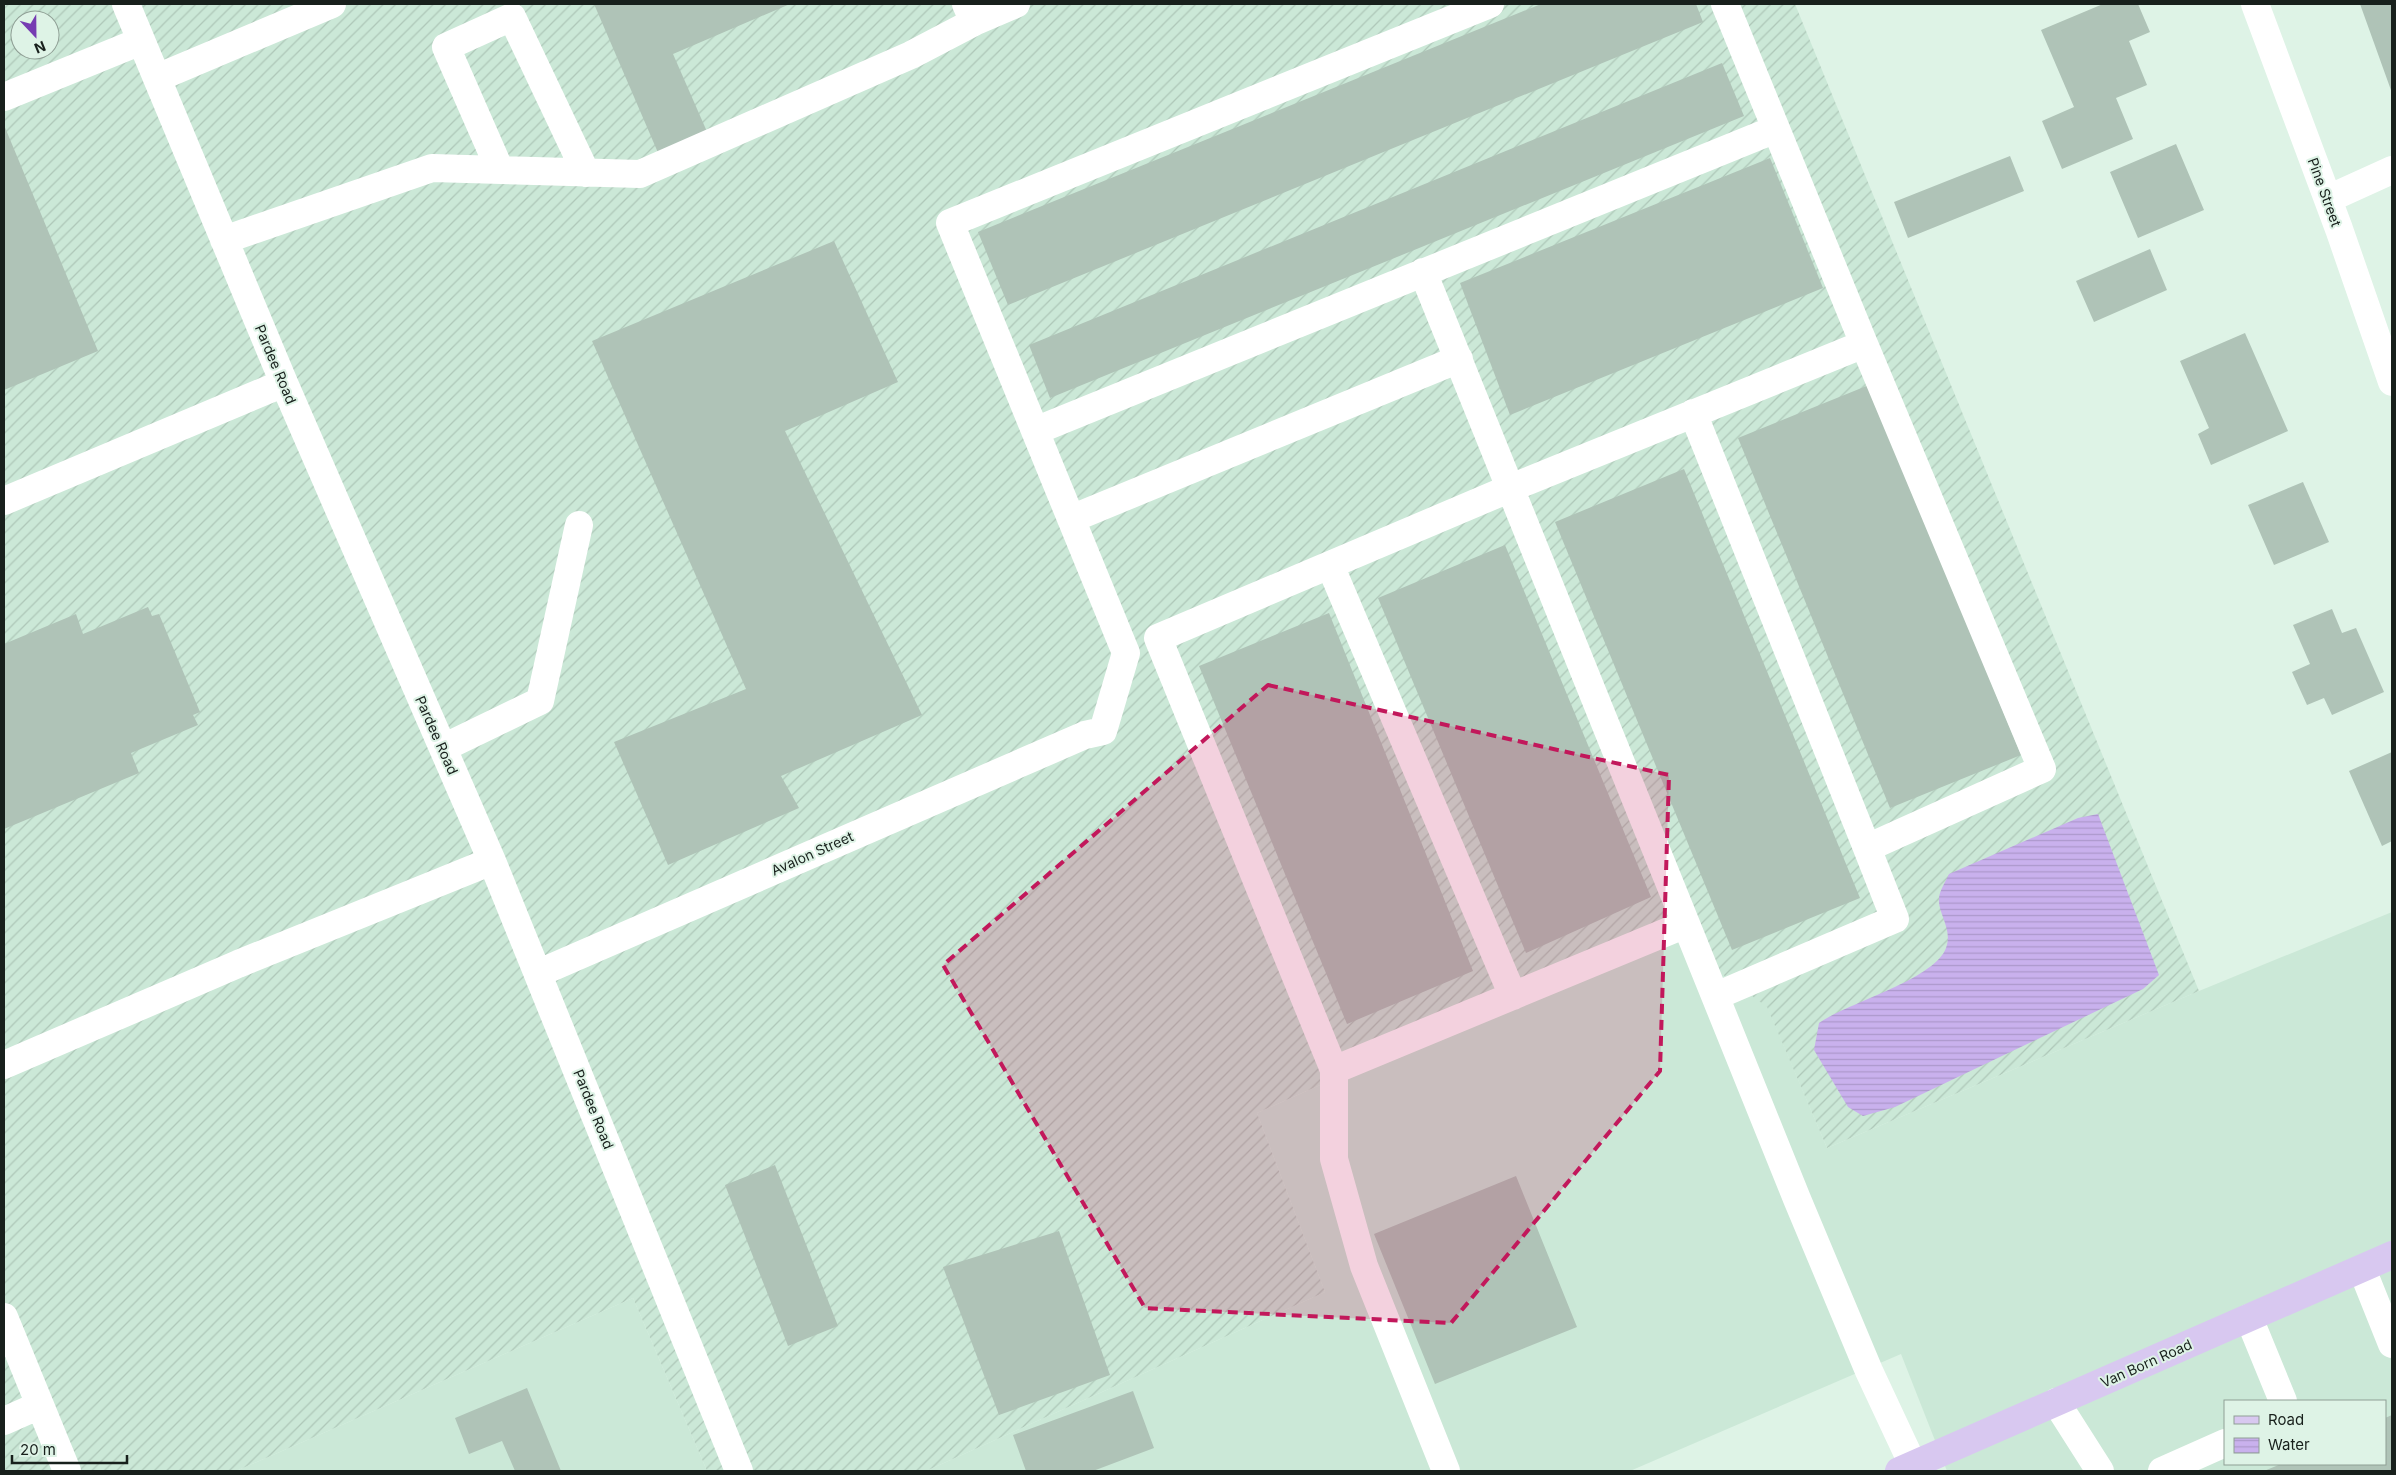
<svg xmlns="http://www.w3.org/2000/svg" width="2396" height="1475" viewBox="0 0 2396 1475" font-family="Inter,sans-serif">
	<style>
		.built { fill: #cbe8d7; fill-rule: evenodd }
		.industrial { fill: url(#industrial-furrows); fill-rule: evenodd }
		.water { fill: url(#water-rules) }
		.building { fill: #afc3b7 }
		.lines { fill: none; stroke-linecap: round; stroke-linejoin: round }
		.minor { stroke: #fff; stroke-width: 28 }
		.major { stroke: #d8c8f0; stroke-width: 28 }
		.marked { fill: #c2185b; fill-opacity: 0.2; stroke: #c2185b; stroke-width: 4; stroke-dasharray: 10 6; stroke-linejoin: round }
		.labels { text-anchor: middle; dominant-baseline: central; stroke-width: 4; stroke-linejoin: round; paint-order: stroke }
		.street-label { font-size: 14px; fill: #18201c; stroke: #def3e6 }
	</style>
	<defs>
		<pattern id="industrial-furrows" width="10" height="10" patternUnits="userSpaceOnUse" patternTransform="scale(1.25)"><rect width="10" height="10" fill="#cbe8d7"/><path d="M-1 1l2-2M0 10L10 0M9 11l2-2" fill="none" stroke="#aec7b8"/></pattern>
		<pattern id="water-rules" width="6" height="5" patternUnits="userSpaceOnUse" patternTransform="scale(1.25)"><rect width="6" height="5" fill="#c9b1ed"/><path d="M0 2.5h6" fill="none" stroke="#ac98cb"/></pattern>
	</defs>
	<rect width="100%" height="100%" fill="#def3e6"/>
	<path class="built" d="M2392 912V1471H1947L1901 1354 1630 1471H926L1325 1292 1257 1113 1665 932 1767 1006 1827 1148 2199 991ZM2225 1401H2385V1464H2225Z
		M633 1298 707 1471H236Z"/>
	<path class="industrial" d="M4 4H1795L2199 991 1827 1148 1767 1007 1665 932 1257 1113 1325 1292 926 1471H707L633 1298 236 1471H4ZM20 20H50V50H20Z"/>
	<path class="water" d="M2098 814 2159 975 2143 989 1895 1107 1863 1116 1848 1107 1814 1050 1819 1023C1849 1002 1934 980 1946 948 1953 929 1938 914 1939 899 1939 891 1946 881 1949 874L2078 818Z"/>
	<path class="building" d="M594 4H790L673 54 708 134 659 155Z
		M1541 4H1696L1703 22 1008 305 978 232Z
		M2103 4H2138L2150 32 2129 41 2147 85 2116 98 2133 139 2062 169 2042 121 2074 107 2041 30Z
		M2360 4H2392V93Z
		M1722 63 1744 116 1050 398 1029 345Z
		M4 125 98 351 4 390Z
		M2176 144 2204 210 2138 238 2110 172Z
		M2010 156 2024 191 1908 238 1894 202Z
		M1770 158 1823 288 1510 415 1460 283Z
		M834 241 898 382 785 431 922 715 781 776 799 808 668 865 614 742 746 689 592 341Z
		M2150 249 2167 290 2094 322 2076 281Z
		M2245 333 2288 431 2211 465 2198 434 2209 428 2180 361Z
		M1869 385 2021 755 1890 808 1738 438Z
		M1684 469 1860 898 1732 950 1555 522Z
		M2303 482 2329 542 2274 565 2248 505Z
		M1505 545 1651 897 1526 953 1378 598Z
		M148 607 152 616 159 614 200 712 193 715 198 725 131 753 139 773 4 829V644L76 614 83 634Z
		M2332 609 2342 633 2356 628 2384 692 2332 715 2324 698 2307 705 2292 672 2310 664 2293 625Z
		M1329 613 1473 971 1347 1024 1199 666Z
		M2392 752V841L2382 846 2349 771Z
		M775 1165 838 1326 788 1346 725 1185Z
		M1516 1176 1577 1327 1435 1384 1374 1234Z
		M1059 1231 1110 1375 999 1415 943 1267Z
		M527 1388 561 1471H515L502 1441 469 1454 455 1418Z
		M1133 1391 1154 1448 1093 1471H1026L1013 1435Z
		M2392 1415V1471H2264L2281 1464H2385V1418Z"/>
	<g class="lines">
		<path class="minor" d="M126 4 284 383 492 861 739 1471
			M1725 4 1864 344
			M2255 4 2339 229 2392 382
			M974 22 1016 4
			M157 78 332 4
			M4 97 141 41
			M500 170 446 47 512 17 586 173
			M2328 199 2392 170
			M224 240 432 168 640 174 911 55 974 22 966 4
			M1423 272 1797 1199 1869 1371 1913 1465
			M1693 413 1867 848
			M1035 431 1776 129
			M4 501 284 383
			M1071 519 1459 359
			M1330 565 1513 996
			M443 748 540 701 579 525
			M1686 924 1334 1070 1158 638 1511 488 1864 344 2042 769 1867 848 1895 919 1716 996
			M539 973 1085 735 1103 731 1126 653 950 223 1490 4
			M4 1065 238 964 492 861
			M1334 1070V1159L1364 1266 1446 1471
			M2362 1269 2392 1344
			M4 1317 67 1471
			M2249 1318 2283 1401
			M2056 1402 2100 1471
			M4 1421 40 1405
			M2162 1471 2225 1443"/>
		<path class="major" d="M1899 1471 2392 1255"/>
	</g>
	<path class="marked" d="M1268 685 1669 775 1660 1071 1451 1323 1145 1308 943 965Z"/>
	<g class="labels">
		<g class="street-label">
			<text transform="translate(2325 192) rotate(70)">Pine Street</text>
			<text transform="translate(276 364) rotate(67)">Pardee Road</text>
			<text transform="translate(437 735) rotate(66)">Pardee Road</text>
			<text transform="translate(812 853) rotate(-24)">Avalon Street</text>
			<text transform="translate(594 1109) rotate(68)">Pardee Road</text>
			<text transform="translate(2146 1363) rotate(-24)">Van Born Road</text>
		</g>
	</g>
	<rect width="2396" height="1475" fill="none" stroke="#18201c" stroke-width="10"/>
	<rect x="2224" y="1400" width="162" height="65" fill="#def3e6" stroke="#8f9f95"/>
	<rect x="2234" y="1416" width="25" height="8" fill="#d8c8f0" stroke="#8f9f95"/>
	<text x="2268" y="1425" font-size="15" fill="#18201c">Road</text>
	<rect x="2234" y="1438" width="25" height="15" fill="url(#water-rules)" stroke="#8f9f95"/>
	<text x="2268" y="1450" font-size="15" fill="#18201c">Water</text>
	<g transform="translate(35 35) rotate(158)"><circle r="24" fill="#def3e6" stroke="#8f9f95"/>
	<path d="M0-4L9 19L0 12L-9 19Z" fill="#763cb2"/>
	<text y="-8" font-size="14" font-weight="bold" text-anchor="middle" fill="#18201c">N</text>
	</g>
	<path d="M12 1455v8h115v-8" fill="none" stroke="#18201c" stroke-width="2.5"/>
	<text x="20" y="1455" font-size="15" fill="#18201c" stroke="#def3e6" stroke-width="4" paint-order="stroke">20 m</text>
</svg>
